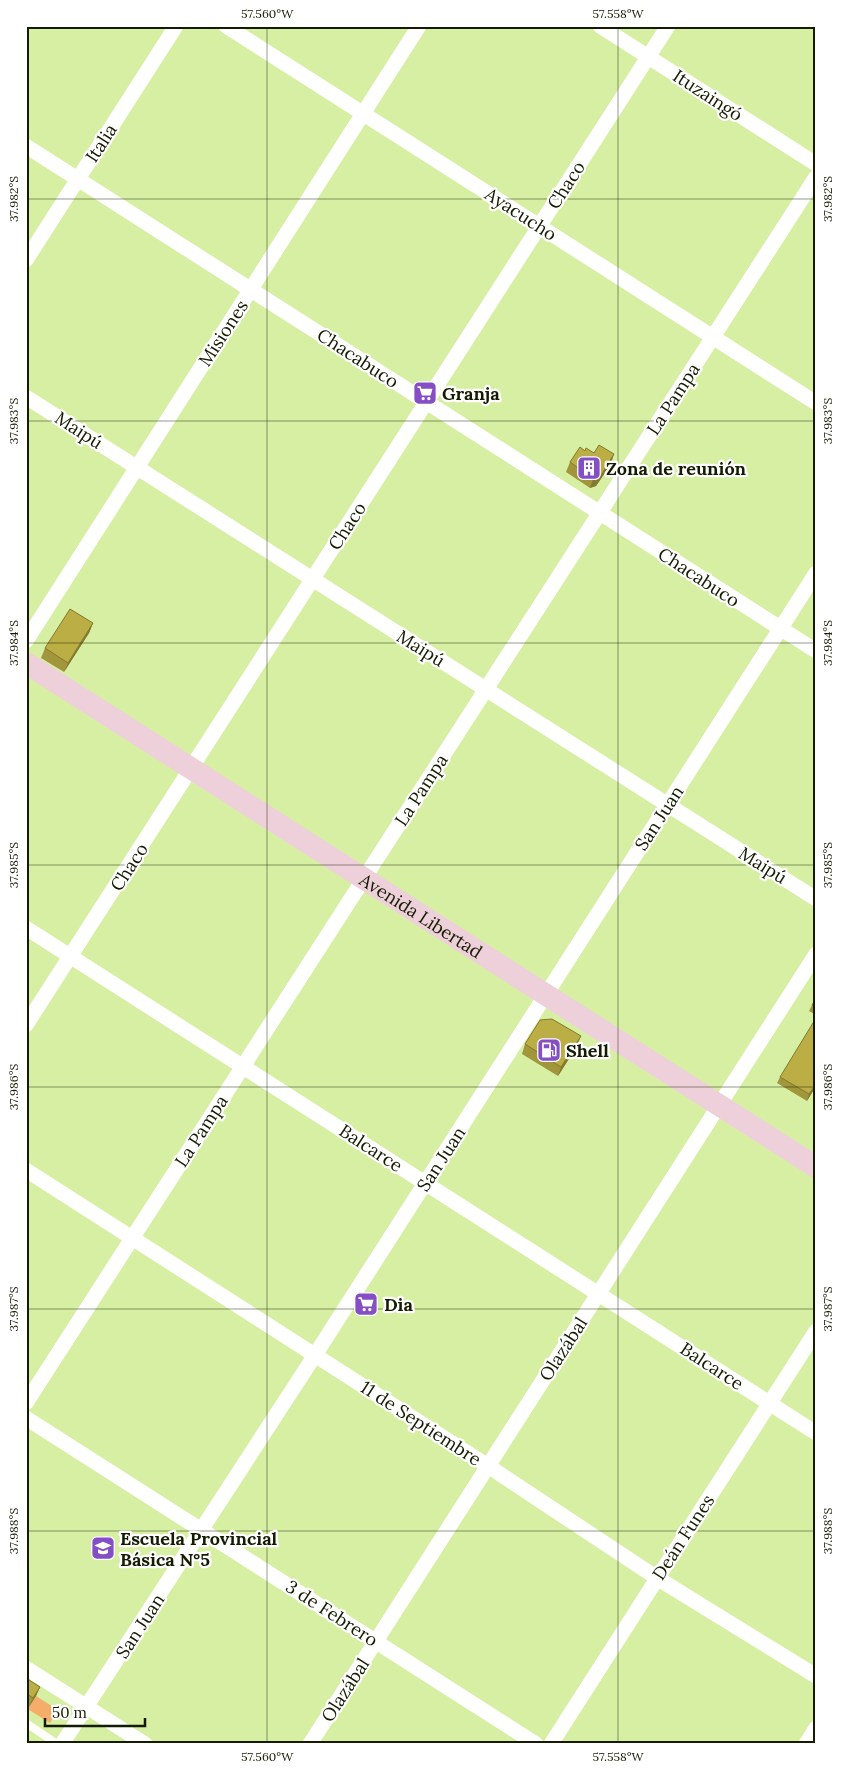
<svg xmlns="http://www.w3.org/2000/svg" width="842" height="1770" viewBox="0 0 842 1770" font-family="Lora,serif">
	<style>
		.green { fill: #f5ad6a }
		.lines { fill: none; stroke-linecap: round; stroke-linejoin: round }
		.lane { stroke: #fff; stroke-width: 8 }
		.street { stroke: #fff; stroke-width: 15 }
		.secondary { stroke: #eed0da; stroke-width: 22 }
		.wall { fill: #a1963b }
		.shaded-wall { fill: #837a30 }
		.building { fill: #bbae45; stroke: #837a30 }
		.ticks { fill: none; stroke: #141b00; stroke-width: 1; stroke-opacity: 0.45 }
		.labels { text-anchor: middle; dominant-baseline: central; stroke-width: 4.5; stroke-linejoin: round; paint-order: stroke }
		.street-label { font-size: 18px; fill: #141b00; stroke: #fff }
		.poi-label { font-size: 18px; font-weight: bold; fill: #141b00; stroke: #fff; text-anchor: start }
		.neatline { fill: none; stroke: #141b00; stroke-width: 2 }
		.ticks-label { font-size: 12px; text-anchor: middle; fill: #141b00 }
	</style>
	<rect width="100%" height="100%" fill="#d7efa3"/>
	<path class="green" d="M36 1696 58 1710 50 1723 26 1708V1705L29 1707Z"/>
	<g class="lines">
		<path class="lane" d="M26 1723 57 1744"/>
		<path class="street" d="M226 26 816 403
			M600 26 816 164
			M26 146 816 651
			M26 260 176 26
			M26 397 816 899
			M26 641 419 26
			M26 928 816 1433
			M26 1025 668 26
			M26 1170 488 1466 657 1578 816 1676
			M26 1403 816 177
			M26 1418 536 1744
			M26 1668 145 1744
			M62 1744 315 1355 816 573
			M310 1744 816 954
			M551 1744 816 1331
			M806 1744 816 1728"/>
		<path class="secondary" id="s1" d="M26 663 816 1167"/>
	</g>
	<path class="wall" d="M585 451 611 464 596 486 590 488 566 472 570 462Z
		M93 623 89 633 64 672 41 658 45 648Z
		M816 998V1015L809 1011 812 1005Z
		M525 1044 577 1046 558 1076 522 1054Z
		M780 1077 816 1086 807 1101 777 1083Z
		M26 1678 40 1687 36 1696 29 1707 26 1705Z"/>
	<path class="shaded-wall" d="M614 454 611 464 596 486 590 488 593 479Z
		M93 623 89 633 64 672 68 663Z
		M581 1036 577 1046 558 1076 561 1067Z
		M816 1084V1086L807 1101 809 1094Z
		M40 1687 36 1696 29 1707 33 1698Z"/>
	<path class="building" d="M599 445 614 454 600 477 593 479 570 462 580 447 585 451 586 448 594 453Z
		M70 609 93 623 68 663 45 648Z
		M816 998V1007L812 1005Z
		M816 1018V1084L809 1094 780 1077Z
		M552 1019 581 1036 561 1067 525 1044 540 1020Z
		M26 1678 40 1687 33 1698 26 1693Z"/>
	<path class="ticks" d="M267 26V1744M618 26V1744M26 199H816M26 421H816M26 643H816M26 865H816M26 1087H816M26 1309H816M26 1531H816"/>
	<defs>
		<g id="supermarket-square" transform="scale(1.25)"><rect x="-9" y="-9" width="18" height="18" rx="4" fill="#854ec5" stroke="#fff"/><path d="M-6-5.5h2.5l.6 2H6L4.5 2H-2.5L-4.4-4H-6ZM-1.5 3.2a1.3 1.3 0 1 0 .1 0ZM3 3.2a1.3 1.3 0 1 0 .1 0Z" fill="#fff"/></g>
		<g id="building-square" transform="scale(1.25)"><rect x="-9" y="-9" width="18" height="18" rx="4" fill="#854ec5" stroke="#fff"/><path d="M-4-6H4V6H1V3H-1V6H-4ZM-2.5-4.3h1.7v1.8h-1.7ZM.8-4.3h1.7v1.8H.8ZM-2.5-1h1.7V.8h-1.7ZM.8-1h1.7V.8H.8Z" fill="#fff"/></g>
		<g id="fuel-square" transform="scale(1.25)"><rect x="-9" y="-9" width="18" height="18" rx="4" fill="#854ec5" stroke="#fff"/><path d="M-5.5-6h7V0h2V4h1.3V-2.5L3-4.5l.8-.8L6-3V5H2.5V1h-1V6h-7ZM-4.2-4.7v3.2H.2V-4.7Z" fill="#fff"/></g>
		<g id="school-square" transform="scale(1.25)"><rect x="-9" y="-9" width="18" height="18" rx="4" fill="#854ec5" stroke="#fff"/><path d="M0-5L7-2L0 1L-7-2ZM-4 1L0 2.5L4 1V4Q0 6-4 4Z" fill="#fff"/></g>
	</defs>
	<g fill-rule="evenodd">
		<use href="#supermarket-square" x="425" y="393"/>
		<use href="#building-square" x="589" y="468"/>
		<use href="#fuel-square" x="549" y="1050"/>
		<use href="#supermarket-square" x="366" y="1304"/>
		<use href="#school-square" x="103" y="1548"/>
	</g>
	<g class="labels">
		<g class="street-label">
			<text transform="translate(708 95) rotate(33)">Ituzaingó</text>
			<text transform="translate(101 143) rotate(-57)">Italia</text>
			<text transform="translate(566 185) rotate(-57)">Chaco</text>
			<text transform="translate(521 214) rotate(33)">Ayacucho</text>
			<text transform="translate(223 333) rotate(-57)">Misiones</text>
			<text transform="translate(358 358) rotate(33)">Chacabuco</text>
			<text transform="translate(673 399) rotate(-57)">La Pampa</text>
			<text transform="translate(79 430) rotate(33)">Maipú</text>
			<text transform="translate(347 526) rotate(-57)">Chaco</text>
			<text transform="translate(699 577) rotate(33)">Chacabuco</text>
			<text transform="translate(421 648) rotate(32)">Maipú</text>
			<text transform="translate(421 790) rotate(-57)">La Pampa</text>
			<text transform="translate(659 818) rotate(-57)">San Juan</text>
			<text transform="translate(763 865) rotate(32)">Maipú</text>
			<text transform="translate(129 867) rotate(-57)">Chaco</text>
			<text stroke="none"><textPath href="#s1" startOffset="469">Avenida Libertad</textPath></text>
			<text transform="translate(201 1131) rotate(-57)">La Pampa</text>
			<text transform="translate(371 1148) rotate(33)">Balcarce</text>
			<text transform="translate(441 1159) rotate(-57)">San Juan</text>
			<text transform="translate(563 1349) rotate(-57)">Olazábal</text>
			<text transform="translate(712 1366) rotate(33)">Balcarce</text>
			<text transform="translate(421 1423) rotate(33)">11 de Septiembre</text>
			<text transform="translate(683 1537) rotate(-57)">Deán Funes</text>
			<text transform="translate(332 1613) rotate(33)">3 de Febrero</text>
			<text transform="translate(140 1626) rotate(-57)">San Juan</text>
			<text transform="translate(345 1690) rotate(-57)">Olazábal</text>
		</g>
		<g class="poi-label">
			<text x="442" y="393">Granja</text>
			<text x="606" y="468">Zona de reunión</text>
			<text x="566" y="1050">Shell</text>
			<text x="384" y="1304">Dia</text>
			<text x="120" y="1538">Escuela Provincial<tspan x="120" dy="21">Básica N°5</tspan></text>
		</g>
	</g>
	<rect width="842" height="1770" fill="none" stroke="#ffffff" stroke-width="55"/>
	<path d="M45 1718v8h100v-8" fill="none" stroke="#141b00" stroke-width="2.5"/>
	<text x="52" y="1718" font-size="15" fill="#141b00" stroke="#ffffff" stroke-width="4" paint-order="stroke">50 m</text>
	<rect x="28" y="28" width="786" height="1714" class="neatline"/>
	<g class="ticks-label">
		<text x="267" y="18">57.560°W</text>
		<text x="618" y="18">57.558°W</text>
		<text transform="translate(14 199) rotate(-90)" y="4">37.982°S</text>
		<text transform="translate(828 199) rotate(-90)" y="4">37.982°S</text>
		<text transform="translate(14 421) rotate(-90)" y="4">37.983°S</text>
		<text transform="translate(828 421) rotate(-90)" y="4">37.983°S</text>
		<text transform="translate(14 643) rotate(-90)" y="4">37.984°S</text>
		<text transform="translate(828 643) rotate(-90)" y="4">37.984°S</text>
		<text transform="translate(14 865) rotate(-90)" y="4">37.985°S</text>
		<text transform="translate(828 865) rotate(-90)" y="4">37.985°S</text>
		<text transform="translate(14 1087) rotate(-90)" y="4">37.986°S</text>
		<text transform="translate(828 1087) rotate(-90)" y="4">37.986°S</text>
		<text transform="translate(14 1309) rotate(-90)" y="4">37.987°S</text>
		<text transform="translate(828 1309) rotate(-90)" y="4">37.987°S</text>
		<text transform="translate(14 1531) rotate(-90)" y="4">37.988°S</text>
		<text transform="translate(828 1531) rotate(-90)" y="4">37.988°S</text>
		<text x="267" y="1761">57.560°W</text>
		<text x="618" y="1761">57.558°W</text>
	</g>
</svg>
